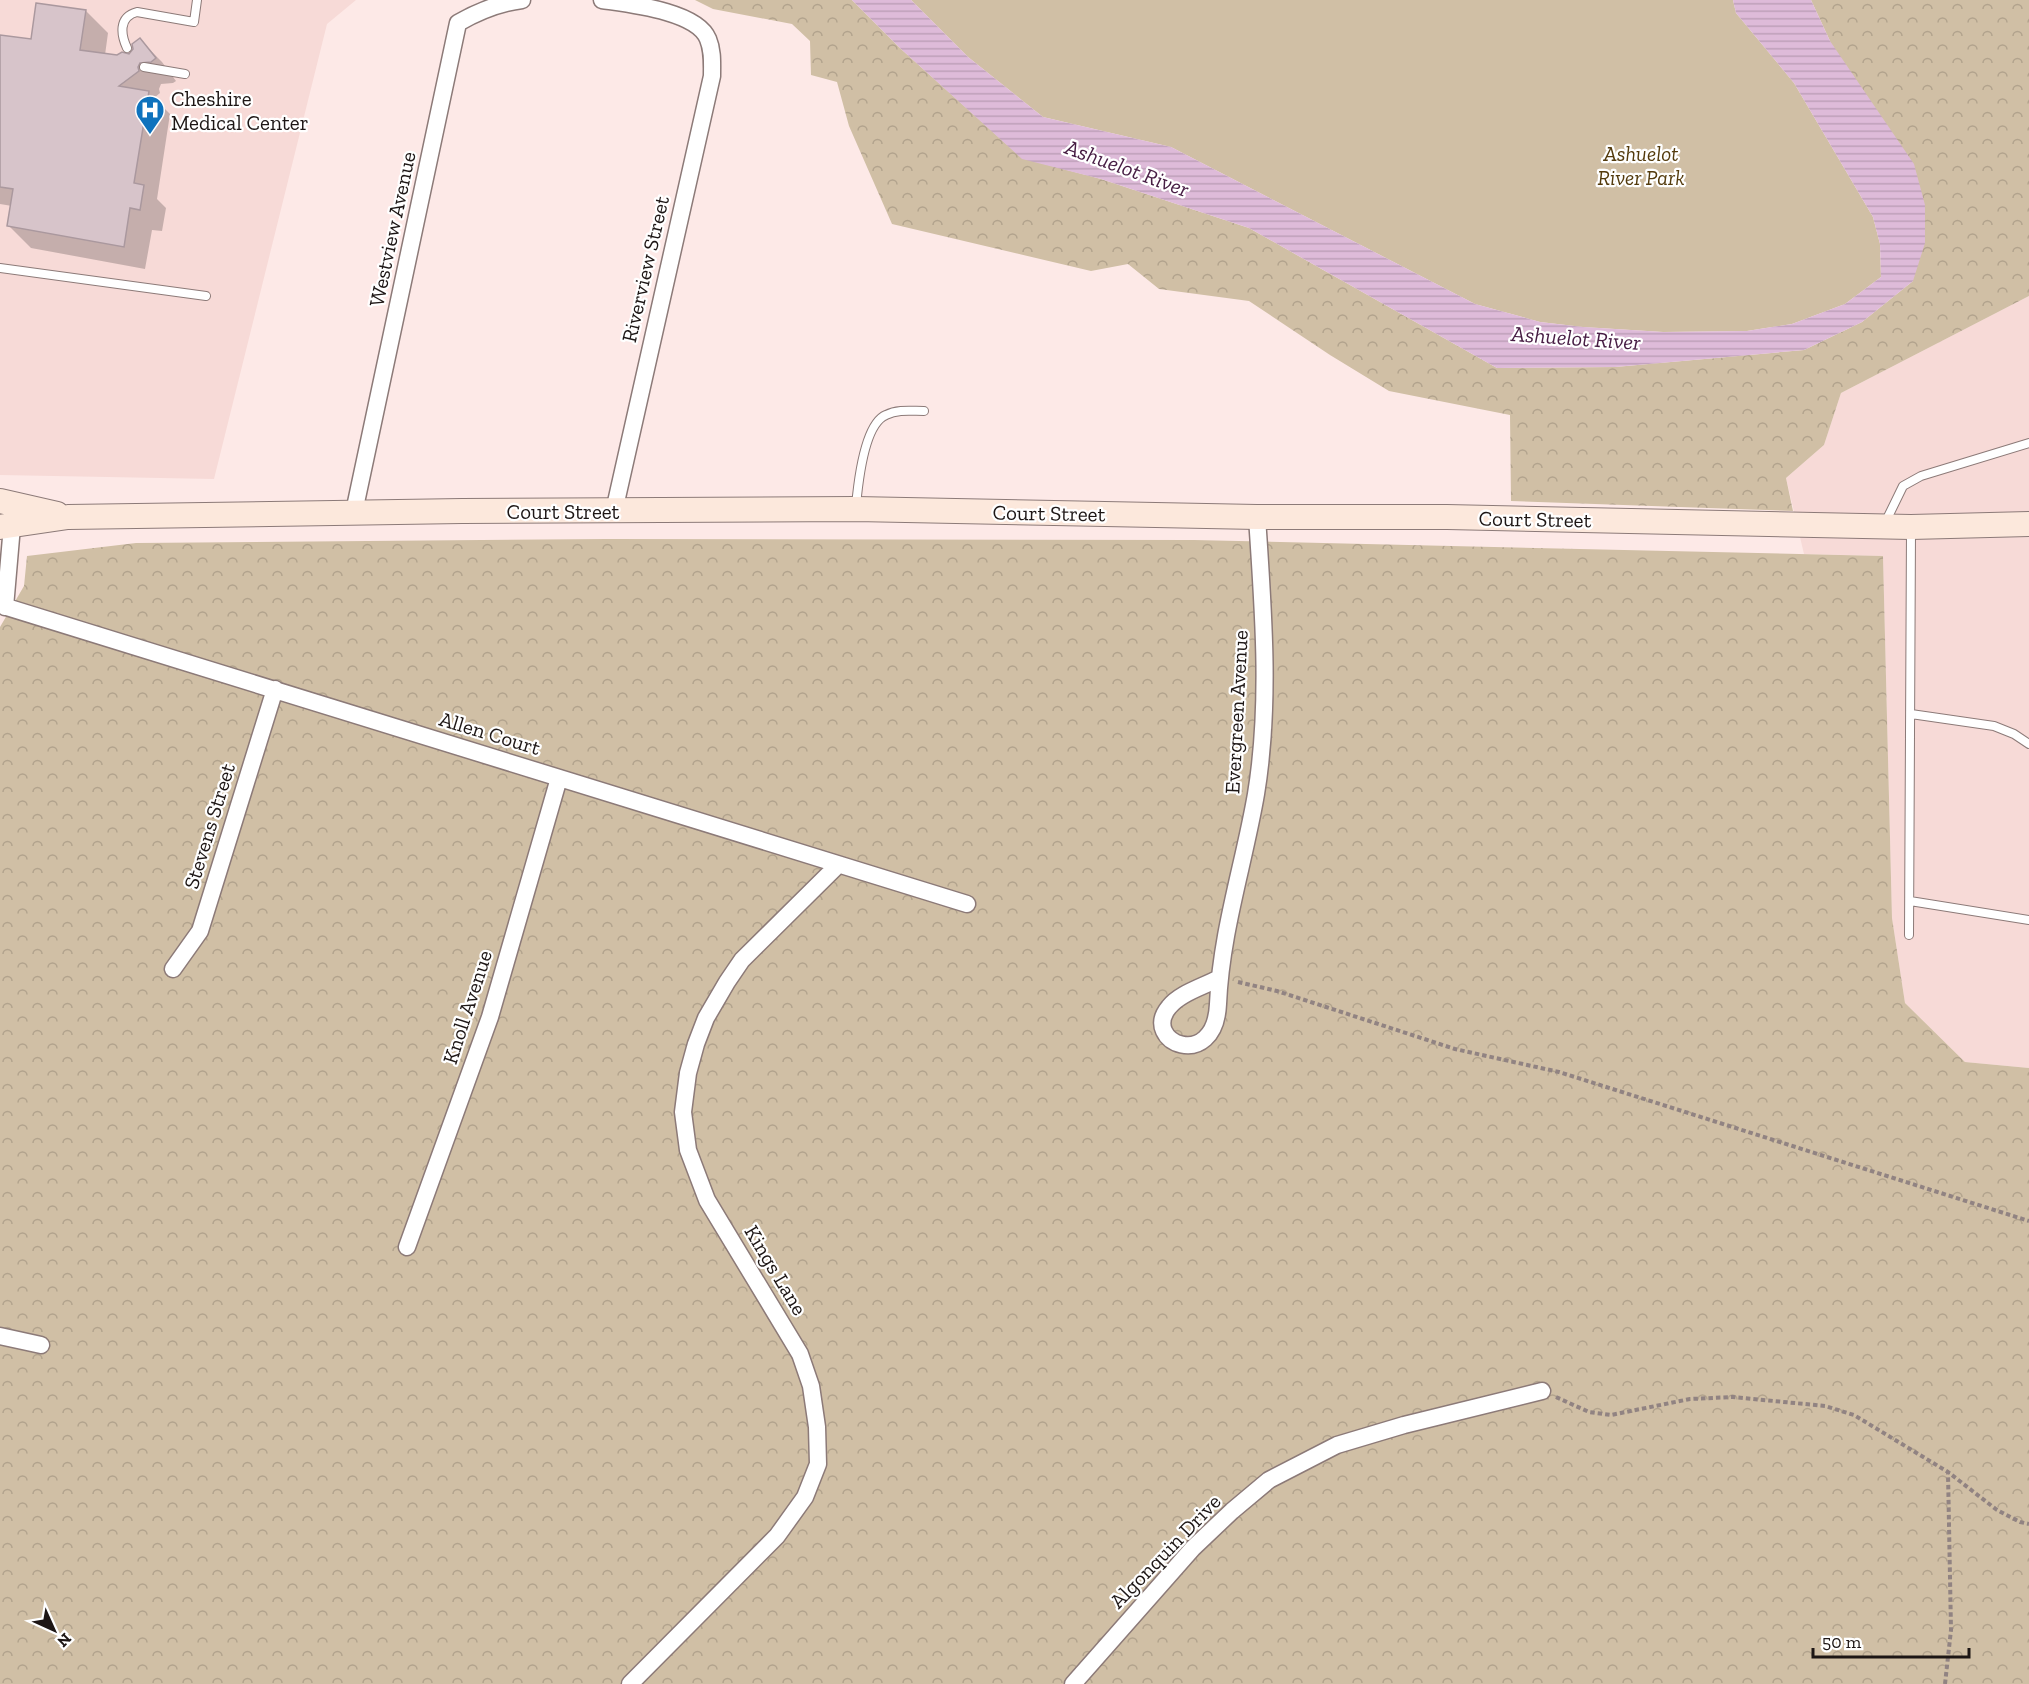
<svg xmlns="http://www.w3.org/2000/svg" width="2029" height="1684" viewBox="0 0 2029 1684" font-family="'Zilla Slab',serif">
	<style>
		.built { fill: #f7dad7 }
		.green { fill: #d0bfa5 }
		.forest { fill: url(#forest-crowns) }
		.water { fill: url(#water-rules) }
		.shadow { fill: #0003 }
		.building { fill: #d7c4ca; stroke: #aa989e; stroke-width: 1.5 }
		.lines { fill: none; stroke-linecap: round; stroke-linejoin: round }
		.service-casing { stroke: #8c7a78; stroke-width: 10 }
		.minor-casing { stroke: #8c7a78; stroke-width: 19 }
		.secondary-casing { stroke: #8c7a78; stroke-width: 26 }
		.path { stroke: #918382; stroke-width: 4; stroke-dasharray: 4.5 3; stroke-linecap: butt }
		.service { stroke: #fff; stroke-width: 8 }
		.minor { stroke: #fff; stroke-width: 16 }
		.secondary { stroke: #fce8dc; stroke-width: 24 }
		.labels { text-anchor: middle; dominant-baseline: central; stroke-width: 4.5; stroke-linejoin: round; paint-order: stroke }
		.poi-label { font-size: 21px; fill: #1d1615; stroke: #fff; text-anchor: start }
		.park-label { font-size: 21px; font-style: italic; fill: #533a0c; stroke: #fff }
		.street-label { font-size: 21px; fill: #1d1615; stroke: #fff }
		.water-label { font-size: 22px; font-style: italic; fill: #461c43; stroke: #fff }
	</style>
	<defs>
		<pattern id="forest-crowns" width="20" height="18" patternUnits="userSpaceOnUse" patternTransform="scale(1.5)"><rect width="20" height="18" fill="#d0bfa5"/><path d="M2 6a3 3 0 1 1 6 0M12 15a3 3 0 1 1 6 0" fill="none" stroke="#b2a38d"/></pattern>
		<pattern id="water-rules" width="6" height="5" patternUnits="userSpaceOnUse" patternTransform="scale(1.5)"><rect width="6" height="5" fill="#debbd9"/><path d="M0 2.5h6" fill="none" stroke="#bea0b9"/></pattern>
	</defs>
	<rect width="100%" height="100%" fill="#fde9e7"/>
	<path class="built" d="M0 0H356L327 24 214 479 0 475Z
		M2029 296V1068L1965 1062 1905 1003 1892 918 1883 556 1804 554 1786 478 1824 445 1841 393Z"/>
	<path class="green" d="M911 0H1733L1736 13 1794 83 1873 217 1880 244 1881 277 1845 304 1792 324 1747 331 1663 332 1583 327 1540 322 1475 304 1171 147 1043 117 968 57Z"/>
	<path class="forest" d="M695 0H852L901 49 1022 158 1101 179 1249 228 1497 368 1615 367 1804 350 1862 322 1913 281 1830 41 1811 0H2029V296L1841 393 1824 445 1786 478 1793 511 1511 501 1510 415 1389 391 1330 355 1249 301 1159 289 1128 264 1091 271 892 224 849 126 837 82 811 75 810 41 792 24 713 9Z
		M607 539 1194 540 1883 556 1892 918 1905 1003 1965 1062 2029 1068V1684H0V627L24 586 27 556 136 543Z"/>
	<path class="water" d="M852 0H911L968 57 1043 117 1171 147 1475 304 1540 322 1583 327 1663 332 1747 331 1792 324 1845 304 1881 277 1880 244 1873 217 1794 83 1736 13 1733 0H1811L1830 41 1914 164 1925 205V243L1913 281 1862 322 1804 350 1615 367 1497 368 1249 228 1101 179 1022 159 901 49Z"/>
	<path class="shadow" d="M86 11 108 33 105 55 129 56 140 40 162 62 176 81 173 83 161 84 159 89 160 93 154 98 170 114 157 199 166 208 162 231 152 230 145 269 31 248 9 226 12 206 0 204V36L32 41Z"/>
	<path class="building" d="M36 3 86 10 80 50 117 55 122 52 129 54 133 49 132 44 140 38 156 58 151 62 140 63 138 67 139 71 119 86 149 91 134 183 144 185 140 210 130 208 124 247 7 226 13 189 0 187V35L31 39Z"/>
	<g class="lines">
		<g class="service-casing">
			<path id="service" d="M127 48C121 35 118 17 137 12L194 22 197 0
				M144 67 185 74
				M0 268 206 296
				M856 506C858 484 864 424 886 415 898 409 911 411 924 411
				M1884 525 1903 486 1921 476 2029 443
				M1911 714 1994 726 2014 734 2029 744
				M1910 901 2029 920
				M1909 935 1911 530"/>
		</g>
		<g class="minor-casing">
			<path id="minor" d="M602 0C629 4 697 11 708 39 713 51 712 63 712 76L614 511
				M354 512 458 23C479 11 499 3 522 0
				M0 605 967 904
				M5 607 12 526
				M173 969 200 931 275 689
				M1219 978C1203 987 1180 993 1169 1007 1140 1042 1215 1073 1218 1004 1221 932 1244 864 1256 794 1271 703 1263 608 1257 517
				M407 1247 490 1017 559 778
				M0 1336 41 1345
				M630 1684 777 1536 805 1497 818 1464 817 1427 811 1386 800 1354 707 1200 688 1150 683 1112 688 1073 696 1044 706 1018 727 982 742 960 838 865
				M1073 1684 1193 1548 1232 1511 1269 1480 1337 1445 1404 1425 1542 1391"/>
		</g>
		<g class="secondary-casing">
			<path id="secondary" d="M0 501 57 514
				M0 527 68 517 462 511 856 509 1257 517H1447L1911 527 2029 524"/>
		</g>
		<path class="path" d="M1238 982 1277 991 1455 1049 1559 1072 2029 1221
			M1556 1397 1589 1412 1611 1415 1690 1399 1733 1397 1825 1406 1854 1415 1948 1472 1997 1510 2020 1522 2029 1524
			M1945 1684 1951 1630 1948 1472"/>
		<use href="#service" class="service"/>
		<use href="#minor" class="minor"/>
		<use href="#secondary" class="secondary"/>
	</g>
	<defs>
		<g id="hospital-pin" transform="scale(1.5)"><path d="M0 17L-7.5 6A9.5 9.5 0 1 1 7.5 6Z" fill="#0e72bd" stroke="#fff"/><path d="M-5-5h3v3.5h4V-5h3V5h-3V1.5h-4V5h-3Z" fill="#fff"/></g>
	</defs>
	<g fill-rule="evenodd">
		<use href="#hospital-pin" x="150" y="110"/>
	</g>
	<g class="labels">
		<g class="poi-label">
			<text x="171" y="98">Cheshire<tspan x="171" dy="24">Medical Center</tspan></text>
		</g>
		<g class="park-label">
			<text x="1641" y="153">Ashuelot<tspan x="1641" dy="24">River Park</tspan></text>
		</g>
		<g class="street-label">
			<text transform="translate(392 229) rotate(-78)">Westview Avenue</text>
			<text transform="translate(645 269) rotate(-77)">Riverview Street</text>
			<text x="563" y="511">Court Street</text>
			<text transform="translate(1049 513) rotate(1)">Court Street</text>
			<text transform="translate(1535 519) rotate(1)">Court Street</text>
			<text transform="translate(1236 712) rotate(-87)">Evergreen Avenue</text>
			<text transform="translate(490 733) rotate(17)">Allen Court</text>
			<text transform="translate(209 826) rotate(-73)">Stevens Street</text>
			<text transform="translate(467 1007) rotate(-72)">Knoll Avenue</text>
			<text transform="translate(776 1270) rotate(59)">Kings Lane</text>
			<text transform="translate(1165 1551) rotate(-46)">Algonquin Drive</text>
		</g>
		<g class="water-label">
			<text transform="translate(1127 168) rotate(20)">Ashuelot River</text>
			<text transform="translate(1576 338) rotate(4)">Ashuelot River</text>
		</g>
	</g>
	<g transform="translate(54 1630) rotate(135)" stroke="#ffffff" stroke-width="4.5" paint-order="stroke">
	<path d="M0-4.5L10 22L0 15L-10 22Z" fill="#1d1615"/>
	<text y="-9" font-size="16" font-weight="bold" text-anchor="middle" fill="#1d1615">N</text>
	</g>
	<path d="M1813 1648v9h156v-9" fill="none" stroke="#1d1615" stroke-width="3"/>
	<text x="1822" y="1648" font-size="18" fill="#1d1615" stroke="#ffffff" stroke-width="4.5" paint-order="stroke">50 m</text>
</svg>
